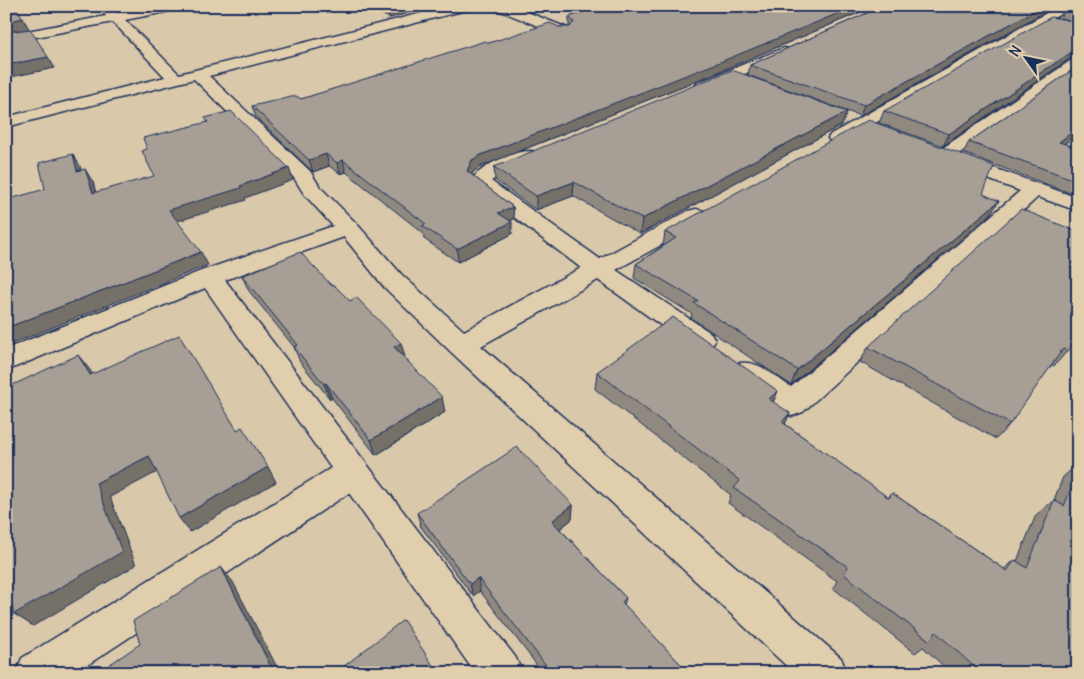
<svg xmlns="http://www.w3.org/2000/svg" width="1084" height="679" viewBox="0 0 1084 679" font-family="Delius,sans-serif">
	<style>
		.lines { fill: none; stroke-linecap: round; stroke-linejoin: round }
		.minor-casing { stroke: #1b2f5e; stroke-width: 3 }
		.minor { fill: #e1ceac; fill-rule: evenodd }
		.wall { fill: #908980; stroke: #1b2f5e }
		.shaded-wall { fill: #756f68; stroke: #1b2f5e }
		.building { fill: #a79f95; stroke: #1b2f5e }
	</style>
	<rect width="100%" height="100%" fill="#d9c8a9"/>
	<filter id="ink" filterUnits="userSpaceOnUse"><feTurbulence type="fractalNoise" baseFrequency=".02" numOctaves="2"/><feDisplacementMap in="SourceGraphic" scale="10" xChannelSelector="R" yChannelSelector="G"/><feConvolveMatrix kernelMatrix="1 2 1 2 8 2 1 2 1" color-interpolation-filters="sRGB"/></filter>
	<g filter="url(#ink)">
		<g class="lines">
			<g class="minor-casing">
				<path id="minor" d="M103 6H111L118 13 155 6H182L176 10 125 20 179 74 450 6H472L470 9 209 76 310 171 320 187 356 223 402 275 464 331 581 268 473 186 470 182C480 166 517 147 536 152L539 156 536 160 508 171 491 181 600 259 688 211 696 209 704 211 707 216 704 221 616 270 711 333 715 340 711 347 701 350 691 347 598 280 481 346 841 658 847 673H794L451 352 384 287 344 237 225 280 516 658 522 673H475L349 493 75 673H16L22 658 331 468 205 288 6 371V349L201 271 333 226 304 194 294 178 194 79 6 127V117L165 77 113 22 6 43V35L106 16 101 9Z
					M494 6H512L570 29 572 32 570 35H560L496 9Z
					M1059 6H1074L843 142 837 143 831 142 828 138 831 134Z
					M784 48 789 49 791 52 789 55 709 89H697L695 86 697 83Z
					M1078 58V69L957 155 1078 198V211L1038 197 803 412 792 416 781 412 736 380 732 372 736 364C757 358 774 376 791 387L1020 191 950 165 947 161 937 160 934 156 937 152 1073 59Z"/>
			</g>
			<use href="#minor" class="minor"/>
		</g>
		<path class="wall" d="M366 6H436L389 18Z
			M603 6H875L723 70 482 166 473 172 472 175 513 207 514 219 510 221 512 234 458 262 424 239 423 233 346 172 341 174 329 166 313 172 256 117 252 106 301 99 489 43 559 27H570H569V17Z
			M883 6H1055L860 116 748 75 750 65Z
			M1078 6V22L1060 18 1065 9Z
			M1072 57 943 146 879 123 884 111Z
			M1078 66V133L1064 144 1078 148V196L963 153 969 142Z
			M847 112 842 125 640 234 573 196 536 210 495 180 494 167Z
			M983 194 990 215 791 385 691 318 692 314 634 278 636 264 663 246 665 232Z
			M242 276 332 286 405 358 445 412 376 455 332 398 330 399 300 362 294 347 249 291Z
			M1078 339 1054 366 1051 364 1010 424 996 439 860 362 868 347Z
			M597 372 778 391 773 402 785 424 888 498 892 493 1004 569 1015 560 1017 561 1036 515 1054 500 1063 477 1078 464V673H951L923 647 915 653 833 588 837 581 728 503 731 495 595 389Z
			M573 505 572 519 560 529 626 598 624 605 689 673H543L480 591 473 596 421 527 417 513Z"/>
		<path class="shaded-wall" d="M393 6H436L389 18 387 8Z
			M856 6H875L723 70 482 166 473 172 468 183 467 171 472 160 481 155Z
			M1043 6H1055L860 116 864 105Z
			M23 18 29 29 6 33V22Z
			M1078 48V57H1072L943 146 949 134Z
			M48 57 55 68 6 78V65Z
			M847 112 842 125 640 234 642 219Z
			M1078 128V133L1052 154 1059 142Z
			M73 154 80 166 85 184 77 171Z
			M326 154 329 166 313 172 309 160Z
			M343 160 346 172 341 174 337 163Z
			M289 168 293 180 245 198 246 200 175 222 169 210 240 186Z
			M85 169 93 182 100 206 93 193Z
			M574 182 573 196 536 210V196Z
			M999 201 990 215 791 385 797 370Z
			M513 207 514 219 498 225V213Z
			M512 222V234L458 262 457 249Z
			M201 252 208 265 6 346V328Z
			M401 343 405 357 394 347Z
			M78 355 90 370 102 390 90 375Z
			M326 383 332 398 330 399 324 384Z
			M778 391 771 407 769 399Z
			M442 397 445 412 376 455 371 440Z
			M790 413 783 429 782 422Z
			M149 456 161 470 110 497 136 565 33 626 14 614 96 483Z
			M268 467 276 482 190 532 179 518Z
			M573 505 572 519 552 535V521Z
			M221 567 233 582 280 673H274Z
			M478 578 480 591 473 596 470 584Z"/>
		<path class="building" d="M6 6H15L23 18 6 22Z
			M603 6H856L725 60 481 155 472 160 467 171 513 207 498 213 512 222 457 249 422 226 426 224 343 160 337 163 326 154 309 160 252 106 296 96 301 99 485 41 489 43 550 23 559 27H570L574 22 569 17Z
			M883 6H1043L864 105 750 65Z
			M1069 6H1078V12L1065 9Z
			M1051 17 1078 22V48L949 134 884 111Z
			M30 29 48 57 6 65V32Z
			M1078 66V128L1059 142 1078 148V181L969 142Z
			M732 70 847 112 642 219 574 182 536 196 494 167Z
			M231 111 289 168 240 186 241 188 169 210 201 252 6 328V200L45 189 39 163 73 154 77 171 85 169 93 193 154 176 142 151 147 149 143 138 208 122 205 118Z
			M868 120 994 166 983 194 999 201 797 370 694 303 698 301 636 264 676 238 665 232Z
			M1021 209 1078 232V339L1068 351 1063 349 1010 424 868 347Z
			M300 252 332 286 334 285 350 301 356 297 401 343 394 347 442 397 371 440 326 383 324 384 294 347 298 345 242 276Z
			M673 317 778 391 769 399 790 413 782 422 889 498 892 493 1007 571 1015 560 1027 568 1054 500 1064 506 1078 470V673H981L936 632 930 641 844 574 848 567 734 488 740 481 597 372Z
			M179 335 237 430 242 427 268 467 179 518 149 456 96 483 122 552 14 614 6 582V388L78 355 90 375Z
			M517 447 573 505 552 521 626 598 622 602 689 673H552L478 578 470 584 417 513Z
			M221 567 274 673H97L140 644 133 621Z
			M403 620 438 673H339L338 671Z"/>
	</g>
	<rect width="1084" height="679" fill="none" stroke="#e1ceac" stroke-width="25"/>
	<rect x="12" y="12" width="1059" height="654" fill="none" stroke="#1b2f5e" stroke-width="2" filter="url(#ink)"/>
	<g transform="translate(1026 58) rotate(303)" stroke="#e1ceac" stroke-width="4" paint-order="stroke">
	<path d="M0-4L9 19L0 12L-9 19Z" fill="#1b2f5e"/>
	<text y="-8" font-size="14" font-weight="bold" text-anchor="middle" fill="#1b2f5e">N</text>
	</g>
</svg>
